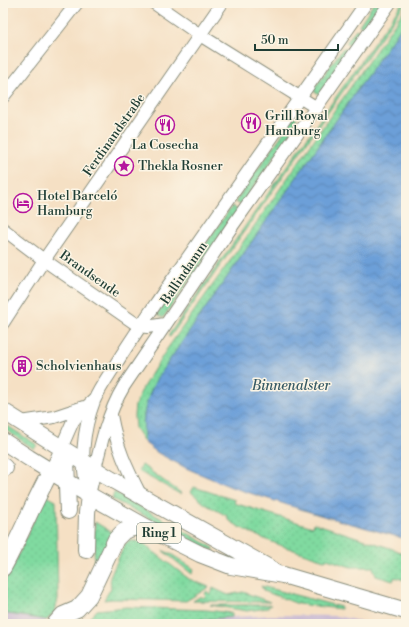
<svg xmlns="http://www.w3.org/2000/svg" width="409" height="627" viewBox="0 0 409 627" font-family="'Libre Bodoni',serif">
	<style>
		.industrial { fill: #ccbed4 }
		.grass { fill: url(#grass-dots); stroke: #508c6a }
		.water { fill: url(#water-waves); stroke: #466e86 }
		.lines { fill: none; stroke-linecap: round; stroke-linejoin: round }
		.minor-casing { stroke: #8a8e7c; stroke-width: 14 }
		.major-casing { stroke: #8a8e7c; stroke-width: 18 }
		.minor { stroke: #fff; stroke-width: 12 }
		.major { stroke: #fff; stroke-width: 16 }
		.rail { stroke: #1f3d34; stroke-width: 3; stroke-dasharray: 6 3; stroke-linecap: butt }
		.labels { text-anchor: middle; dominant-baseline: central; stroke-width: 3; stroke-linejoin: round; paint-order: stroke }
		.shield { fill: #fcf5e5; stroke: #617469; stroke-width: 1 }
		.shield-label { font-size: 12px; font-weight: bold; fill: #1f3d34 }
		.poi-label { font-size: 13px; fill: #1f3d34; stroke: #fcf5e5; text-anchor: start }
		.street-label { font-size: 13px; fill: #1f3d34; stroke: #fcf5e5 }
		.water-label { font-size: 14px; font-style: italic; fill: #365a65; stroke: #fcf5e5 }
	</style>
	<defs>
		<pattern id="grass-dots" width="8" height="8" patternUnits="userSpaceOnUse"><rect width="8" height="8" fill="#80daa0"/><path d="M2 2h.1M6 6h.1" fill="none" stroke="#6ebc8a" stroke-width="1.8" stroke-linecap="round"/></pattern>
		<pattern id="water-waves" width="16" height="10" patternUnits="userSpaceOnUse"><rect width="16" height="10" fill="#6c9fd8"/><path d="M0 5q4-4 8 0t8 0" fill="none" stroke="#5883b0"/></pattern>
	</defs>
	<rect width="100%" height="100%" fill="#fcf5e5"/>
	<filter id="ink" filterUnits="userSpaceOnUse"><feTurbulence type="fractalNoise" baseFrequency=".025" numOctaves="2"/><feDisplacementMap in="SourceGraphic" scale="8" xChannelSelector="R" yChannelSelector="G"/><feConvolveMatrix kernelMatrix="1 2 1 2 8 2 1 2 1" color-interpolation-filters="sRGB"/></filter>
	<filter id="wash" filterUnits="userSpaceOnUse"><feTurbulence type="fractalNoise" baseFrequency=".012" numOctaves="4" result="noise"/><feDisplacementMap in="SourceGraphic" scale="16" xChannelSelector="R" yChannelSelector="G"/><feGaussianBlur stdDeviation="0.9" result="paint"/><feColorMatrix in="noise" values="0 0 0 0 0 0 0 0 0 0 0 0 0 0 0 0 0 1.4 0 .05"/><feComposite in="paint" operator="in"/></filter>
	<g filter="url(#wash)">
		<rect width="100%" height="100%" fill="#f5e0c4"/>
		<path class="industrial" d="M3 613 47 620 43 624H3Z
			M271 615 338 616 372 624H135L214 618Z"/>
		<path class="grass" d="M374 3H383L365 29 359 25Z
			M402 3H405L170 337 168 336Z
			M406 7V20L157 378C145 403 141 416 145 443L135 428 134 416 135 405 143 387 167 349 232 258Z
			M356 29 362 33 352 47 346 43Z
			M343 48 349 51 319 94 313 90Z
			M297 113H298L290 134 241 205 235 202Z
			M232 206 238 210 163 318 157 314Z
			M3 423 37 445 34 449 3 428Z
			M142 465 181 493 180 494 138 471Z
			M194 487 235 500 234 503 313 527 314 523 393 549 406 555V581L395 577 393 581 376 576 373 567H351L327 559 324 560C291 549 257 539 228 520L227 516 205 504 191 492Z
			M114 492 214 548V550H211L112 499Z
			M45 495 56 501 58 599 55 611 47 620 3 613V584L13 567Z
			M95 522 113 533 95 569 94 564Z
			M130 541H136L145 545 189 579 209 587 186 601 112 599 104 600 111 588 110 577 125 544Z
			M162 550 171 554 194 569 192 574Z
			M261 586 341 607V609L298 604 264 591Z
			M213 588 228 595 243 592 270 602 193 601 201 596 203 598 206 595 205 593 207 591 209 594 213 591 212 589Z
			M210 605H271L267 608 247 611Z
			M126 607 207 610 232 613V617L146 624H83L97 610Z"/>
		<path class="water" d="M406 20V539L316 514 231 487 186 468 158 453 145 443C141 416 145 403 157 378Z"/>
	</g>
	<g filter="url(#ink)">
		<g class="lines">
			<g class="minor-casing">
				<path id="minor" d="M154 3 200 35 317 108
					M3 97 77 3
					M3 229 44 260 139 326 147 327 165 324
					M3 323 44 260 222 3
					M111 415C117 448 126 467 141 496
					M21 422 54 417 84 407
					M51 471 73 421 81 412 94 400
					M89 494C79 464 83 430 94 401 99 389 107 378 114 367 130 341 146 318 163 293L366 3
					M89 495C98 458 104 419 124 386L233 225 390 3"/>
			</g>
			<g class="major-casing">
				<path id="major" d="M3 411 109 478 273 570
					M3 441 29 458 89 495 146 527 200 554 231 566 283 575 406 611
					M62 448 66 460 68 511
					M3 466 5 468
					M86 550 87 513 89 495
					M3 568C20 537 33 503 51 471
					M55 624 63 615 77 609 89 596 116 539 124 531 133 528 146 527"/>
			</g>
			<use href="#minor" class="minor"/>
			<use href="#major" class="major"/>
			<path class="rail" d="M3 620 27 624
				M256 624H303"/>
		</g>
	</g>
	<defs>
		<g id="restaurant-ring" transform="scale(1)"><circle r="9.5" fill="#fcf5e5" stroke="#b5179e" stroke-width="1.5"/><path d="M-5-6h1v4h1v-4h1v4h1v-4h1v5L-1.5 .5V6h-2V.5L-5-1ZM5-6V6H3V1.5H1.5Q1.5-4 5-6Z" fill="#b5179e"/></g>
		<g id="sight-ring" transform="scale(1)"><circle r="9.5" fill="#fcf5e5" stroke="#b5179e" stroke-width="1.5"/><path d="M0-6L1.8-2.2L6-1.7L2.9 1.2L3.7 5.4L0 3.3L-3.7 5.4L-2.9 1.2L-6-1.7L-1.8-2.2Z" fill="#b5179e"/></g>
		<g id="hotel-ring" transform="scale(1)"><circle r="9.5" fill="#fcf5e5" stroke="#b5179e" stroke-width="1.5"/><path d="M-6-4.5h1.5V1H6V5H4.5V3h-9V5H-6ZM-4 0a1.8 1.8 0 1 1 3.6 0ZM.5 0V-2.5h3Q6-2.5 6 0Z" fill="#b5179e"/></g>
		<g id="building-ring" transform="scale(1)"><circle r="9.5" fill="#fcf5e5" stroke="#b5179e" stroke-width="1.5"/><path d="M-4-6H4V6H1V3H-1V6H-4ZM-2.5-4.3h1.7v1.8h-1.7ZM.8-4.3h1.7v1.8H.8ZM-2.5-1h1.7V.8h-1.7ZM.8-1h1.7V.8H.8Z" fill="#b5179e"/></g>
	</defs>
	<g fill-rule="evenodd">
		<use href="#restaurant-ring" x="251" y="123"/>
		<use href="#restaurant-ring" x="165" y="125"/>
		<use href="#sight-ring" x="124" y="166"/>
		<use href="#hotel-ring" x="23" y="203"/>
		<use href="#building-ring" x="22" y="366"/>
	</g>
	<g class="labels">
		<rect class="shield" x="137" y="523" width="44" height="20" rx="3"/>
		<g class="shield-label">
			<text x="159" y="533">Ring 1</text>
		</g>
		<g class="poi-label">
			<text x="265" y="116">Grill Royal<tspan x="265" dy="15">Hamburg</tspan></text>
			<text x="165" y="145" text-anchor="middle">La Cosecha</text>
			<text x="138" y="166">Thekla Rosner</text>
			<text x="37" y="196">Hotel Barceló<tspan x="37" dy="15">Hamburg</tspan></text>
			<text x="36" y="366">Scholvienhaus</text>
		</g>
		<g class="street-label">
			<text transform="translate(114 135) rotate(-55)">Ferdinandstraße</text>
			<text transform="translate(184 273) rotate(-56)">Ballindamm</text>
			<text transform="translate(90 274) rotate(35)">Brandsende</text>
		</g>
		<g class="water-label">
			<text x="291" y="386">Binnenalster</text>
		</g>
	</g>
	<rect width="409" height="627" fill="none" stroke="#fcf5e5" stroke-width="16"/>
	<path d="M255 44v6h83v-6" fill="none" stroke="#1f3d34" stroke-width="2"/>
	<text x="261" y="44" font-size="12" fill="#1f3d34" stroke="#fcf5e5" stroke-width="3" paint-order="stroke">50 m</text>
</svg>
